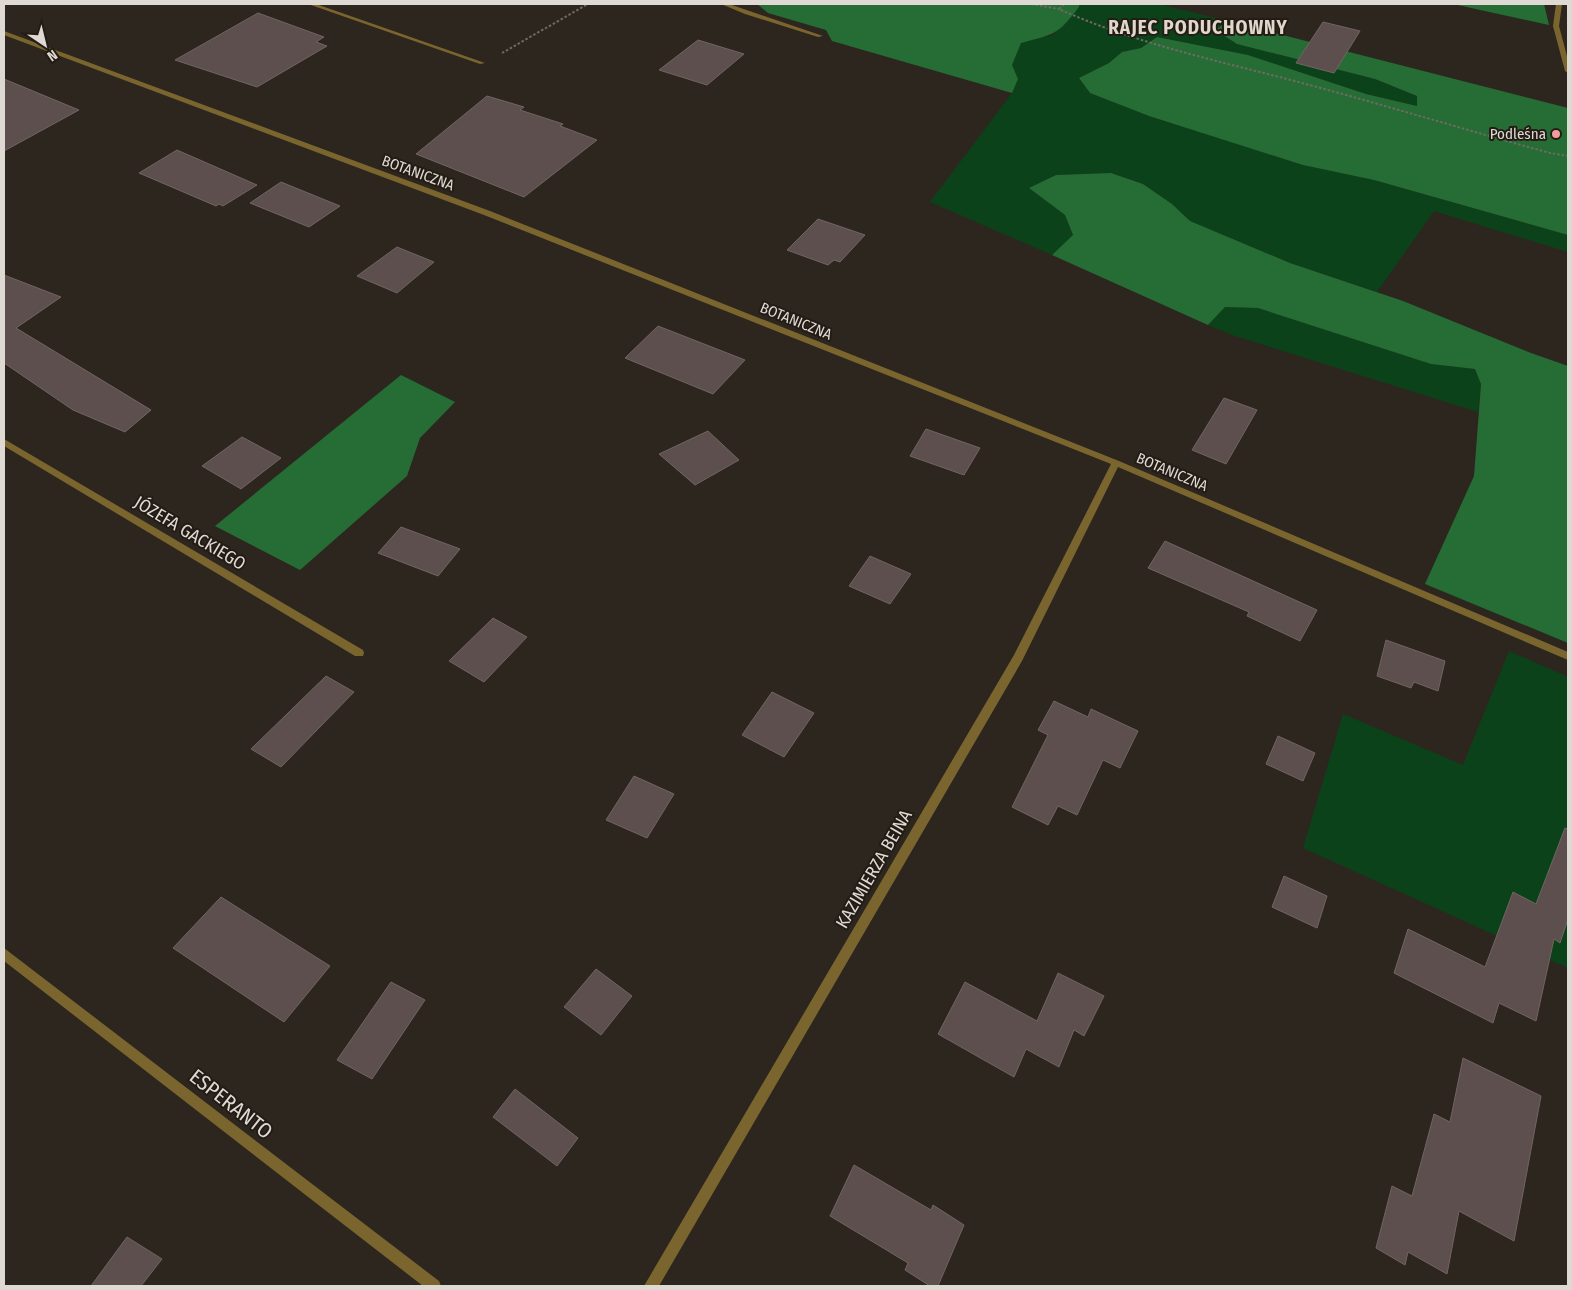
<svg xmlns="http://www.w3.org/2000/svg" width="1572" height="1290" viewBox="0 0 1572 1290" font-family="'Fira Sans Condensed',sans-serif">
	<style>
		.green { fill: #0c421a }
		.forest { fill: #256d35 }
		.building { fill: #5d4f4d; stroke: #726462 }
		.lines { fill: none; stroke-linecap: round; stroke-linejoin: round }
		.path { stroke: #716a64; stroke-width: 2; stroke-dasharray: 2.5 2; stroke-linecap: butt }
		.street { fill: #7a652e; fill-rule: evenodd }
		.poi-dot { fill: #f59b9c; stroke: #231c14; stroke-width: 2 }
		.labels { text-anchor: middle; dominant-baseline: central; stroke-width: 4; stroke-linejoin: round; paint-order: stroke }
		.far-poi-label { font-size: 15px; fill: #dfd9d4; stroke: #231c14; text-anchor: end }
		.far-street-label { font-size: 15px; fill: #dfd9d4; stroke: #231c14 }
		.street-label { font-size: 18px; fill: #dfd9d4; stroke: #231c14 }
		.far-district-label { font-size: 19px; font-weight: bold; letter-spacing: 1px; fill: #e1d7cc; stroke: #231c14 }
		.near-street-label { font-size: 21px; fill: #dfd9d4; stroke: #231c14 }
	</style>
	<rect width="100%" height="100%" fill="#2d261e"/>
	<path class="green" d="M1079 4H1159L1228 21 1216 31 1237 44 1375 79 1417 96V106L1366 94 1248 55 1157 37 1141 48 1122 52 1109 63 1079 78 1090 93 1149 116 1303 165 1374 180 1568 235V252L1434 211 1377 292 1290 263 1190 221 1172 204 1143 184 1111 173 1056 175 1029 188 1065 215 1073 236 1052 255 930 202 1012 93 1018 79 1012 65 1021 42 1053 35 1079 7Z
		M1225 307 1258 308 1431 364 1475 369 1481 384 1478 412 1232 335 1208 325Z
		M1509 651 1568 677V968L1303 848 1343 714 1463 765Z"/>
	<path class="forest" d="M757 4H1079V7C1057 36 1054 34 1021 43L1012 65 1018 79 1012 93 832 41 826 30 768 13Z
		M1453 4H1544L1549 25Z
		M1228 21 1568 108V235L1374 180 1303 165 1149 116 1090 93 1079 78 1109 63 1122 52 1141 48 1157 37 1248 55 1366 94 1417 106V96L1375 79 1237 44 1215 30Z
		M1111 173 1143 184 1172 204 1190 221 1290 263 1403 301 1531 353 1568 366V643L1425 584 1474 476 1481 384 1475 369 1431 364 1258 308 1225 307 1208 325 1052 255 1073 235 1065 215 1029 188 1056 175Z
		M401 375 455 402 420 438 407 476 300 570 215 526Z"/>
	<path class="building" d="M258 13 324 37 316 42 327 46 257 87 175 60Z
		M1323 22 1360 31 1334 73 1296 63Z
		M698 40 744 54 707 85 659 70Z
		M4 79 79 110 4 151Z
		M487 96 524 107 520 110 563 124 560 126 597 140 524 197 416 154Z
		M177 150 257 185 223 206 219 204 216 206 139 173Z
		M281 182 340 206 309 227 250 203Z
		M818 219 865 235 840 262 834 260 828 265 787 250Z
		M397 247 434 262 397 293 357 276Z
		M4 275 61 297 16 328 151 410 125 432 73 410 4 363Z
		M658 326 745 360 713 394 625 358Z
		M1224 398 1257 410 1226 464 1192 450Z
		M926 429 980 448 964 475 910 456Z
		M708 431 739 460 695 485 659 454Z
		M242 437 281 458 241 489 202 466Z
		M401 527 460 549 438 576 378 553Z
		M1165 541 1317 610 1300 641 1247 616 1249 612 1148 568Z
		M870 556 911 574 890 604 849 586Z
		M493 618 527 637 484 682 449 661Z
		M1386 640 1445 661 1438 691 1414 682 1411 688 1377 676Z
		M326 676 354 692 281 767 251 749Z
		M772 692 814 713 784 757 742 735Z
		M1054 701 1088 717 1091 709 1138 731 1120 768 1103 760 1077 815 1058 806 1048 825 1012 807 1048 735 1038 730Z
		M1278 736 1315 753 1303 781 1266 764Z
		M634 776 674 794 647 838 606 820Z
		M1565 828 1568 829V919L1560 943 1554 939 1536 1021 1499 1003 1493 1023 1394 973 1408 929 1485 967 1513 892 1536 904Z
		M1284 876 1327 896 1317 928 1272 907Z
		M221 897 330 966 284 1022 173 948Z
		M596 969 632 996 601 1035 564 1007Z
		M1058 973 1104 996 1084 1036 1074 1030 1059 1067 1026 1049 1014 1077 938 1034 965 982 1037 1021Z
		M391 982 425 1000 372 1079 337 1060Z
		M1463 1058 1541 1096 1514 1241 1459 1211 1447 1274 1408 1252 1405 1265 1376 1248 1392 1186 1412 1196 1434 1114 1450 1122Z
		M515 1089 578 1138 557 1166 493 1117Z
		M854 1165 931 1210 933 1205 964 1225 938 1286H930L905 1270 908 1263 830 1216Z
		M127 1237 162 1259 141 1286H91Z"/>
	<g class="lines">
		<path class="path" d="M1031 4 1059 9
			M1064 4 1059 9C1132 42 1210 59 1287 79 1375 102 1462 129 1550 153L1568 156
			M502 53 588 4"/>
		<path class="street" d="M308 4H316L485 63 480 64Z
			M721 4H729L823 36 818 37 745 14Z
			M1556 4H1562L1559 26 1568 60V73L1565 71 1553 26Z
			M4 31 490 211 1119 461 1568 652V660L1118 467 1022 661 659 1286H644L1014 655 1111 464 484 215 4 35Z
			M4 439 363 650 364 653 363 656H355L4 446Z
			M4 948 439 1281 441 1286H423L4 961Z"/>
	</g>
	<circle class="poi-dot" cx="1556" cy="134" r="5"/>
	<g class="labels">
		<g class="far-poi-label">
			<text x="1546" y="134">Podleśna</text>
		</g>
		<g class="far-street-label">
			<text transform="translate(418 173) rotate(20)">BOTANICZNA</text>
			<text transform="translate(796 321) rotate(22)">BOTANICZNA</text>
			<text transform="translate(1172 472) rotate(23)">BOTANICZNA</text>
		</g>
		<g class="street-label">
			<text transform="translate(190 533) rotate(31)">JÓZEFA GACKIEGO</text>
			<text transform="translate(874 869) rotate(-60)">KAZIMIERZA BEINA</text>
		</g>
		<g class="far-district-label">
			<text x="1198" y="27">RAJEC PODUCHOWNY</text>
		</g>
		<g class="near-street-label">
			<text transform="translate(231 1104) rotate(38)">ESPERANTO</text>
		</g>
	</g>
	<rect width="1572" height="1290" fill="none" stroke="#dfd9d4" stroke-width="10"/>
	<g transform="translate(45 45) rotate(145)" stroke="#231c14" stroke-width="4" paint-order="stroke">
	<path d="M0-4L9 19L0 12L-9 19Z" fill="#dfd9d4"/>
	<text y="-8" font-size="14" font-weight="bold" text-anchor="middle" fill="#dfd9d4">N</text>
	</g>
</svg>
